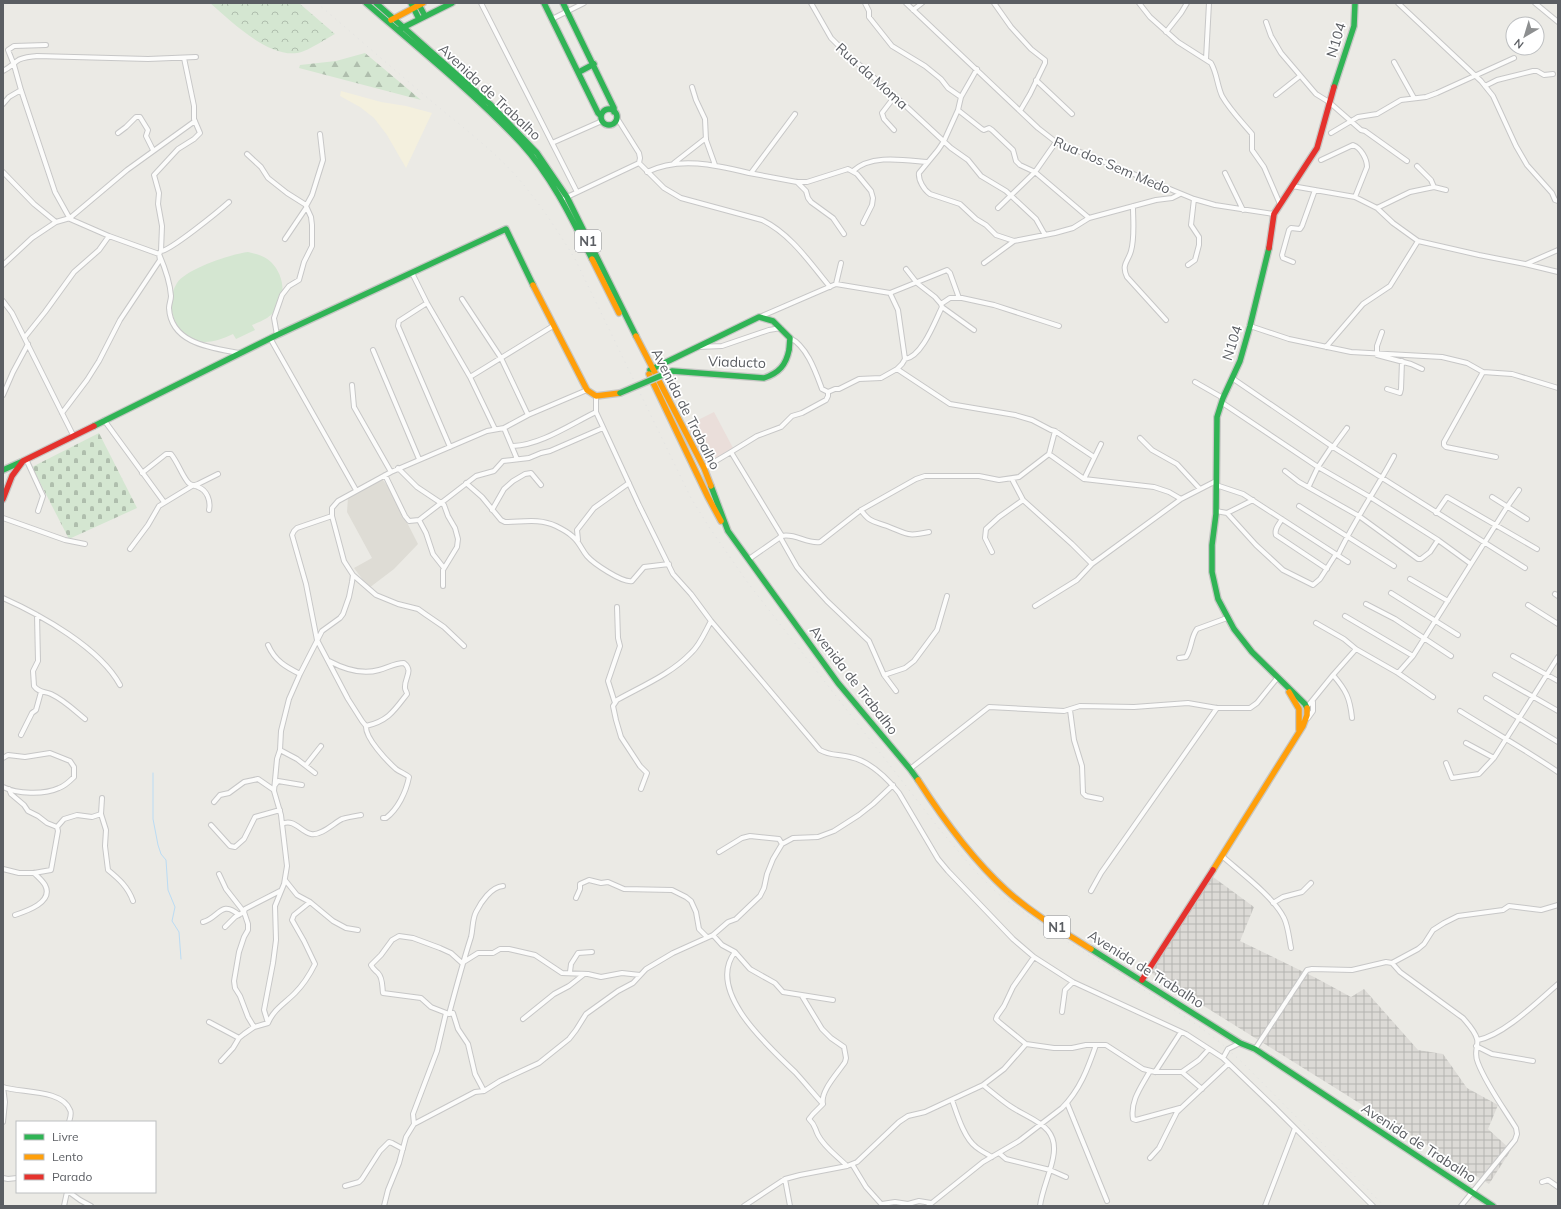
<svg xmlns="http://www.w3.org/2000/svg" width="1561" height="1209" viewBox="0 0 1561 1209" font-family="Mulish,sans-serif">
	<style>
		.commercial { fill: #f4f0de }
		.industrial { fill: url(#industrial-grid) }
		.education { fill: #dedcd5 }
		.medical { fill: #eadeda }
		.forest { fill: url(#forest-firs) }
		.cemetery { fill: url(#cemetery-stones) }
		.park { fill: url(#park-crowns) }
		.pitch { fill: #d4e6d1 }
		.lines { fill: none; stroke-linecap: round; stroke-linejoin: round }
		.stream { stroke: #bbdcf4; stroke-width: 1 }
		.street-casing { stroke: #c7c7c7; stroke-width: 6 }
		.fast-casing { stroke: #c7c7c5; stroke-width: 8 }
		.slow-casing { stroke: #c7c7c5; stroke-width: 8 }
		.jam-casing { stroke: #c7c7c5; stroke-width: 8 }
		.street { stroke: #fcfcfb; stroke-width: 4 }
		.fast { stroke: #30b455; stroke-width: 5.5 }
		.slow { stroke: #ff9f0a; stroke-width: 5.5 }
		.jam { stroke: #e5322d; stroke-width: 5.5 }
		.rail { stroke: #e2e2e2; stroke-width: 1; stroke-dasharray: 1 5; stroke-linecap: butt }
		.fast-bridge-casing { stroke: #c7c7c5; stroke-width: 8; stroke-linecap: butt }
		.fast-bridge { stroke: #30b455; stroke-width: 5.5 }
		.labels { text-anchor: middle; dominant-baseline: central; stroke-width: 3.5; stroke-linejoin: round; paint-order: stroke }
		.shield { fill: #fff; stroke: #8c8e92; stroke-width: 1 }
		.shield-label { font-size: 13px; font-weight: bold; fill: #5b5e63 }
		.street-label { font-size: 14px; fill: #5b5e63; stroke: #fff }
	</style>
	<defs>
		<pattern id="industrial-grid" width="8" height="8" patternUnits="userSpaceOnUse"><rect width="8" height="8" fill="#dcdad6"/><path d="M0 4h8M4 0v8" fill="none" stroke="#b5b4b1"/></pattern>
		<pattern id="forest-firs" width="22" height="20" patternUnits="userSpaceOnUse"><rect width="22" height="20" fill="#d4e6d1"/><path d="M5 1l3.5 6h-7zM16 11l3.5 6h-7z" fill="#afbead"/></pattern>
		<pattern id="cemetery-stones" width="16" height="16" patternUnits="userSpaceOnUse"><rect width="16" height="16" fill="#d4e6d1"/><path d="M2 7V4a2 2 0 0 1 4 0v3zM10 15v-3a2 2 0 0 1 4 0v3z" fill="#afbead"/></pattern>
		<pattern id="park-crowns" width="20" height="18" patternUnits="userSpaceOnUse"><rect width="20" height="18" fill="#d4e6d1"/><path d="M2 6a3 3 0 1 1 6 0M12 15a3 3 0 1 1 6 0" fill="none" stroke="#afbead"/></pattern>
	</defs>
	<rect width="100%" height="100%" fill="#ebeae5"/>
	<path class="commercial" d="M341 91 381 102 406 106 432 113 406 168 387 135 374 118 360 107 340 96Z"/>
	<path class="industrial" d="M1209 874 1254 907 1240 941 1316 978 1351 997 1364 989 1418 1050 1443 1054 1467 1088 1498 1105 1488 1129 1511 1150 1489 1184 1151 973Z"/>
	<path class="education" d="M382 479 390 489 418 544 394 569 369 588 354 568 372 558 347 512 348 497Z"/>
	<path class="medical" d="M714 412 733 448 704 465 684 427Z"/>
	<path class="forest" d="M365 53 421 100 299 68 300 65 336 61Z"/>
	<path class="cemetery" d="M99 433 137 508 69 539 32 467Z"/>
	<path class="park" d="M210 3H299L335 34C327 38 305 53 297 53 267 57 231 21 210 3Z"/>
	<path class="pitch" d="M248 252C256 254 265 256 271 262 287 278 287 305 267 318 262 321 257 323 252 325L255 330 236 339 233 334C222 339 210 344 197 341 174 334 164 303 177 283 186 269 231 254 248 252Z"/>
	<g class="lines">
		<path class="stream" d="M153 773V819L158 845 161 854 166 860 168 890 175 907 172 921 179 932 181 959"/>
		<g class="street-casing">
			<path id="street" d="M481 3 577 192
				M811 3 831 38 847 54 895 96 951 148 968 160 981 176 1006 191 1036 219 1045 235
				M865 3 869 11V17L892 46 925 66 941 79 948 88 961 97
				M906 3 1038 128 1056 142 1194 199 1215 205 1274 214
				M994 3 1011 27 1031 49 1045 60V63L1030 94 1020 111
				M1139 3 1150 17 1178 42 1211 63C1217 73 1217 85 1222 96 1230 110 1242 122 1252 134V150L1264 167 1280 204
				M1398 3 1481 81 1493 96 1516 146 1527 165 1552 193 1555 200 1558 201
				M1535 3 1558 22
				M913 10 922 3
				M552 19 584 3
				M1266 22 1271 36 1281 53 1316 94 1329 102 1361 130 1365 131 1407 161
				M1166 32 1181 13 1187 3
				M46 45 14 46 8 50 14 65 21 90 55 192 70 219 109 236 159 254C165 268 170 281 171 296 171 300 169 304 169 308 171 344 212 348 239 353
				M1206 59 1209 3
				M1394 62 1414 98
				M977 69 961 97 958 110 944 141 938 150 919 173C918 180 924 190 930 194L960 204 976 219 986 225 996 235 1014 241
				M3 71C9 68 12 65 17 61 22 57 31 57 37 56L148 59 196 57
				M1036 80 1072 114
				M1485 86 1497 80 1533 71H1537L1544 75 1553 74
				M692 87 696 100 705 119 706 140 715 165
				M1276 95 1300 76
				M3 104 9 97 21 90
				M958 110 982 129 984 130 989 128 992 130 1013 150 1016 161 1020 165 1035 172 1089 218
				M894 130 884 119 882 113 895 96
				M118 133 126 127 136 117H140L148 130 146 136 153 150
				M1331 133 1358 117 1377 114 1401 100 1426 97 1437 93 1514 58
				M552 143 602 121
				M247 154 261 167 268 178 287 193 306 205
				M1321 160 1353 145C1361 148 1367 159 1367 167L1355 197
				M639 163 664 188 681 198 762 220C791 234 810 263 830 287
				M674 163 706 138
				M1417 166 1431 180 1434 187
				M853 171C871 154 904 160 927 162
				M3 172 34 204 56 222
				M647 172C679 156 716 165 749 173 765 176 781 179 797 182H807L848 169 857 174 871 191 873 198 872 205 863 223
				M751 173 795 114
				M1225 173 1243 210
				M797 182 806 191 808 198 811 202 833 218 844 234
				M1292 186 1355 197 1377 208 1393 223 1418 241 1479 255 1525 264 1558 272
				M565 198 639 163 640 158 639 153 617 118
				M1133 206C1133 221 1135 237 1131 251 1128 262 1121 264 1127 277L1166 320
				M998 208 1035 172 1056 142
				M1377 208 1410 192 1434 187 1446 190
				M285 239 306 208
				M161 251C170 251 219 211 229 202
				M1293 262 1283 258 1282 255 1289 230 1291 228 1300 229 1302 226 1315 190
				M984 263 1014 241 1055 233 1073 228 1089 218 1156 200 1172 198 1180 194
				M1526 264 1558 250
				M3 265 32 238 56 222 70 218 127 170 195 121
				M1188 265 1195 260 1199 245V237L1191 225 1194 199
				M906 269 917 283 935 297 941 304 950 298H962L994 305 1059 326
				M412 273 427 303 470 377 495 429
				M836 284 841 263
				M890 293 947 270 950 273 959 298
				M462 299 501 358 528 415
				M3 301 12 313 73 435
				M427 303 399 321 398 326 450 447
				M942 307 974 330
				M762 316 836 284 890 293 898 310 905 359 902 364 897 369 881 378 859 379 839 389H835L828 392 822 389C816 373 807 346 790 338
				M1250 326 1289 339 1351 352 1442 357 1467 363 1483 372 1512 374 1558 388
				M1382 332 1377 346V355L1411 364 1422 369
				M277 335 274 318 282 295 289 286 299 280 304 262 312 246V225L311 217 306 206 312 195 323 160 320 134
				M25 337 45 312 74 272 99 250 109 236
				M270 338 356 490
				M698 347 722 346 769 330 781 328
				M1326 347 1363 304 1390 286 1418 241
				M373 350 419 459
				M905 359C922 357 935 321 942 307L941 304
				M897 369 950 404 1015 415 1032 420 1051 430 1055 431 1094 457
				M1483 372 1444 442V445L1446 447 1496 457
				M470 377 553 326
				M1232 378 1333 447 1525 568
				M1195 382 1223 398
				M352 385 354 407 391 472
				M1387 389 1400 393 1401 389 1402 361
				M3 395 13 372 28 344
				M596 396V412L639 505 673 574 691 594 711 621 820 750C830 756 839 754 850 757 870 761 887 778 899 793L938 859 948 871 1013 939 1034 957
				M1221 402 1318 467 1370 497 1438 540 1471 564
				M62 413 87 380 99 361 120 320 160 260 159 254 161 251 162 226 158 204 159 193 154 175 178 149 194 139 200 133 194 119V106L184 58
				M104 420 164 502
				M504 428 517 459
				M1140 438 1152 450 1177 464 1200 489
				M513 446C541 445 571 424 596 412
				M1333 447 1347 428
				M731 452 782 536
				M1049 454 1084 479 1154 487 1169 492 1181 499
				M26 459 43 496 38 511
				M398 468 417 487 444 505 448 516 455 528 458 539 457 547 443 570V586
				M704 468 731 452 757 436 781 427 792 416 802 413 826 400 828 396V392
				M1285 471 1299 482 1359 516 1418 559H1421L1430 552 1438 540
				M142 473 166 454H171C178 463 181 473 187 481 190 486 194 485 198 487 207 490 211 501 209 510
				M385 475 405 516 409 521 419 520 476 476 494 471 503 461 529 458 541 453 550 451 603 428
				M1012 479 1023 500 1072 544 1092 564 1077 580 1035 606
				M1084 479 1101 444
				M466 483 482 497 501 520 505 522C523 522 539 518 556 526 562 529 568 532 572 536 579 541 581 549 587 556 593 563 622 583 632 581L644 567 669 564
				M1216 485 1243 494 1348 562
				M1309 486 1318 467 1332 446
				M1492 497 1527 519
				M1299 506 1394 566
				M492 510 504 489 513 481 525 474 531 473 541 485
				M861 510C870 523 874 521 887 526 908 534 906 537 929 532
				M1216 511 1227 513 1256 545 1283 570 1313 585 1320 579 1336 554
				M1227 513 1253 500
				M1436 513 1447 497 1537 549
				M332 516 297 528 294 531 292 535 306 584 317 640 348 699 362 721 366 726C365 738 387 761 396 769 400 772 406 774 409 777 406 792 398 809 386 818H383
				M3 518 65 540 85 544
				M1282 519C1279 524 1274 529 1276 535L1327 569
				M419 520 426 533 433 554 444 568
				M780 537 797 567 807 579 827 601 869 641 884 675 896 691
				M578 540 577 530 594 508 629 483
				M130 549 148 525 159 506 192 486 198 484 218 474
				M992 552 985 538 986 529 999 517 1023 500
				M1338 555C1354 521 1376 490 1394 456
				M749 559 782 536C795 533 807 544 820 542L861 510 916 479 925 476H979L999 480 1019 477 1049 454 1055 431
				M1092 564 1181 499 1216 481
				M353 575 376 595 398 604 418 609 425 614 444 627 464 646
				M1410 579 1448 601
				M1391 593 1458 635
				M1555 594 1558 596
				M3 598C41 615 100 648 120 685
				M1366 604 1395 619 1451 656
				M1528 605 1558 624
				M37 615 38 661 33 671 34 686C39 693 44 691 51 694 64 700 74 710 85 719
				M1345 616 1413 656
				M1316 623 1344 639 1356 649 1398 673 1433 697
				M268 645C275 661 286 667 300 674
				M1513 656 1558 681
				M1179 658 1186 657C1192 648 1191 636 1197 629L1227 618
				M329 661C344 669 362 675 379 670 387 668 395 663 404 663 414 671 404 678 405 688 405 690 407 692 407 694 394 711 388 721 366 726
				M1398 673 1413 656 1507 507 1519 490
				M884 675 905 668 914 661 937 630 947 596
				M1333 675C1346 690 1350 698 1352 718
				M1495 675 1558 711
				M1486 698 1558 742
				M615 703 608 681 620 646 618 638 617 607
				M1307 707 1333 675 1356 649
				M1070 710 1074 740 1082 766 1083 793 1086 796 1101 799
				M1460 711C1492 731 1526 750 1558 772
				M1308 718 1313 711V702
				M21 735 32 713 36 710 41 692
				M1466 743 1494 758
				M280 750 297 759 315 773
				M3 758 8 755 25 757 50 753 70 761 74 767V777C70 781 65 786 59 788 44 795 17 794 3 787
				M1446 763 1452 778 1479 774 1494 758 1558 657
				M306 765 321 746
				M910 769 989 707 1064 711 1080 706 1134 707 1188 703 1217 708H1250L1257 703 1278 677
				M275 785 278 781 302 785
				M641 789 647 773 640 766 621 737 616 720 613 706 617 700C642 686 671 674 691 653 700 645 705 632 711 621
				M102 798 101 814 106 830 105 846 108 870C119 879 128 887 133 901
				M214 802 220 795 229 793 244 782 258 779 274 790
				M282 824C294 818 301 832 311 834 321 836 334 823 342 819 348 817 355 816 361 815
				M211 825 230 846 235 847 244 839 255 817 280 810
				M57 827 64 819 77 815 92 817 101 814
				M719 852 742 838 750 836 779 839 782 844
				M1222 856C1240 872 1273 896 1284 918 1288 926 1289 938 1291 948
				M3 869 19 873H34L51 870 58 831 57 827 47 823 38 816 28 811 24 805 11 794 9 789
				M219 874 226 889 244 912 248 924V930L244 937 239 952 234 981 235 988 240 996 248 1017 254 1027
				M285 880 297 895 310 902 333 921 346 928 358 930
				M1091 891 1101 873 1217 708
				M576 898 580 889V884L589 880 601 883 608 882 624 889 672 890 686 897 691 901 696 912 699 929 707 937
				M1273 903 1283 897 1302 892 1311 883
				M15 915C27 911 54 902 45 885 42 880 37 876 34 873
				M203 922C219 918 221 899 239 915
				M225 927 235 917 244 912 245 909 280 891
				M713 935 722 945 735 952 750 969 775 983 783 992 833 1000
				M735 952C705 991 769 1047 795 1072 805 1083 814 1094 823 1104
				M1392 963 1418 949 1424 944 1433 930 1444 923 1458 916 1503 910 1509 906 1541 910 1558 905
				M570 972 571 964 578 953 592 952
				M802 996 822 1029 831 1038 844 1047 846 1058 845 1062C838 1073 820 1091 823 1104L813 1114 809 1119C816 1126 814 1127 818 1135 824 1147 837 1156 847 1166
				M1062 1012 1065 990 1073 982
				M449 1014 431 1007 421 998 383 993C382 986 383 978 378 973 375 970 373 969 371 965L381 955 392 940 399 936 413 938 440 948 451 953 462 963 478 953H493L500 949H509L535 955 562 973 588 974 601 977 622 973 640 975
				M523 1019 554 994 569 986 583 975
				M209 1022 239 1038
				M268 1023 264 1010 273 963 276 940 275 906 284 884 287 866 281 815 274 791 277 759 280 750 281 731 289 699 300 674 322 631 340 618 343 614 349 597 352 582 353 575 344 561 332 516V508L338 501 391 472 487 431 504 428 528 415 587 390
				M1478 1040C1504 1035 1537 1002 1558 984
				M1476 1046 1492 1054 1533 1061
				M1209 1049 1199 1060 1182 1072H1155L1143 1069 1106 1045H1086L1072 1048H1054L1026 1044 999 1022 996 1019 997 1016 1004 1006 1013 987 1034 957 1073 982 1186 1034 1223 1058 1274 1107 1373 1206
				M1255 1049 1307 970 1312 969 1352 970 1386 962 1392 963 1400 972 1463 1018C1468 1024 1475 1031 1477 1039 1479 1046 1473 1052 1478 1063 1487 1086 1503 1107 1516 1128L1517 1134 1515 1140 1461 1206
				M1223 1058 1228 1049 1240 1043
				M221 1061 233 1048 239 1038 244 1034 254 1027 268 1023C274 1009 284 1004 295 993 303 985 310 974 315 964L304 941 292 920 294 915 310 902
				M1150 1071C1141 1087 1130 1101 1133 1119L1136 1120 1180 1108
				M1155 1072 1181 1032
				M1182 1072 1202 1089
				M983 1085C992 1092 1001 1100 1010 1106 1032 1121 1060 1125 1053 1158 1050 1174 1042 1190 1040 1206
				M3 1087C20 1093 62 1089 70 1110 72 1113 70 1118 69 1122
				M3 1087 5 1102 3 1122
				M484 1091 475 1074 468 1044 458 1029 453 1013 449 1014C456 988 463 962 471 937 473 929 472 920 476 912 481 902 491 887 503 886
				M952 1100C957 1114 964 1138 976 1147 981 1151 987 1154 992 1157
				M1067 1103 1107 1201
				M414 1124 413 1114 437 1051 446 1013
				M999 1153 1006 1159 1050 1170 1066 1177
				M1150 1158 1159 1148 1177 1112 1228 1064
				M852 1164 866 1187 883 1206
				M3 1178 8 1179 17 1178
				M785 1179 790 1206
				M1542 1182 1548 1180 1558 1187
				M345 1186 359 1182 362 1179 380 1151 389 1142 392 1143 403 1149
				M69 1192 80 1200 91 1206
				M882 1204 895 1202 908 1204 919 1201 931 1203
				M64 1206 67 1192
				M384 1206 388 1190 399 1163 406 1137 414 1124 475 1092 484 1091 500 1081 539 1063 569 1039 576 1030 586 1014 618 991 633 983 646 969 673 953 713 935 728 922 736 919 760 896 764 888 767 874 773 859 782 844 793 838 818 837 834 831 859 815 873 804 893 785
				M744 1206 785 1179 800 1175 847 1166 857 1162 899 1122 908 1116 925 1112 983 1085 1004 1069 1026 1044
				M928 1206 983 1162 1019 1141 1062 1108C1080 1090 1088 1068 1096 1045
				M1265 1206 1295 1128"/>
		</g>
		<g class="fast-casing">
			<path id="fast" d="M366 3C418 48 474 93 521 143 552 177 572 219 592 259
				M376 3 490 104 537 153 567 197 636 336
				M411 3 419 19
				M418 3 425 16
				M544 3 598 113 601 116
				M563 3 614 108V112
				M400 29 452 3
				M579 72 594 64
				M1334 87 1354 26 1355 3
				M601 117a8 8 0 1 1 16 0a8 8 0 1 1-16 0Z
				M1269 248 1250 326 1240 361 1223 398 1217 417 1216 514 1212 545V572L1218 599 1234 629 1252 652 1305 704 1307 708
				M650 370 759 317 773 321 790 338 789 350
				M94 426 277 335 506 229 533 285
				M3 470 21 462
				M711 486 728 531 838 683 910 769 918 780
				M1091 949 1240 1043 1255 1049 1493 1206"/>
		</g>
		<g class="slow-casing">
			<path id="slow" d="M391 20 423 3
				M592 259 619 313
				M533 285 587 390 596 396 620 393
				M636 336 704 468 711 486
				M649 374 708 497 721 521
				M1289 692 1299 709V730
				M918 780C943 819 971 858 1006 890 1031 913 1062 931 1091 949
				M1213 870 1303 726 1307 715V708"/>
		</g>
		<g class="jam-casing">
			<path id="jam" d="M1269 248 1274 214 1317 148 1334 87
				M3 499 12 476 23 461 94 426
				M1142 980 1213 870"/>
		</g>
		<use href="#street" class="street"/>
		<use href="#fast" class="fast"/>
		<use href="#slow" class="slow"/>
		<use href="#jam" class="jam"/>
		<path class="rail" d="M317 3C359 39 400 75 442 110 470 133 500 156 523 184 543 208 559 233 575 259L691 498 709 527 748 583 941 831 976 872 997 893 1036 922 1158 999 1197 1025 1221 1043 1244 1064 1384 1206"/>
		<g class="fast-bridge-casing">
			<path id="fast-bridge" d="M620 393 672 371 764 378C779 373 786 365 789 350"/>
		</g>
		<use href="#fast-bridge" class="fast-bridge"/>
	</g>
	<g class="labels">
		<g class="shield">
			<rect x="575" y="230" width="26" height="22" rx="3"/>
			<rect x="1044" y="916" width="26" height="22" rx="3"/>
		</g>
		<g class="shield-label">
			<text x="588" y="241">N1</text>
			<text x="1057" y="927">N1</text>
		</g>
		<g class="street-label">
			<text transform="translate(1336 40) rotate(-73)">N104</text>
			<text transform="translate(872 76) rotate(42)">Rua da Moma</text>
			<text transform="translate(490 92) rotate(43)">Avenida de Trabalho</text>
			<text transform="translate(1112 165) rotate(23)">Rua dos Sem Medo</text>
			<text transform="translate(1232 343) rotate(-72)">N104</text>
			<text transform="translate(737 362) rotate(2)">Viaducto</text>
			<text transform="translate(686 409) rotate(63)">Avenida de Trabalho</text>
			<text transform="translate(854 680) rotate(52)">Avenida de Trabalho</text>
			<text transform="translate(1146 969) rotate(32)">Avenida de Trabalho</text>
			<text transform="translate(1419 1143) rotate(33)">Avenida de Trabalho</text>
		</g>
	</g>
	<rect width="1561" height="1209" fill="none" stroke="#5b5e63" stroke-width="8"/>
	<rect x="16" y="1121" width="140" height="72" fill="#ffffff" stroke="#bdbfc1"/>
	<rect x="24" y="1134" width="20" height="6" fill="#30b455" stroke="#bdbfc1"/>
	<text x="52" y="1141" font-size="12" fill="#5b5e63">Livre</text>
	<rect x="24" y="1154" width="20" height="6" fill="#ff9f0a" stroke="#bdbfc1"/>
	<text x="52" y="1161" font-size="12" fill="#5b5e63">Lento</text>
	<rect x="24" y="1174" width="20" height="6" fill="#e5322d" stroke="#bdbfc1"/>
	<text x="52" y="1181" font-size="12" fill="#5b5e63">Parado</text>
	<g transform="translate(1525 36) rotate(218)"><circle r="19" fill="#ffffff" stroke="#bdbfc1"/>
	<path d="M0-3L7 15L0 10L-7 15Z" fill="#8d8f90"/>
	<text y="-6" font-size="11" font-weight="bold" text-anchor="middle" fill="#5b5e63">N</text>
	</g>
</svg>
